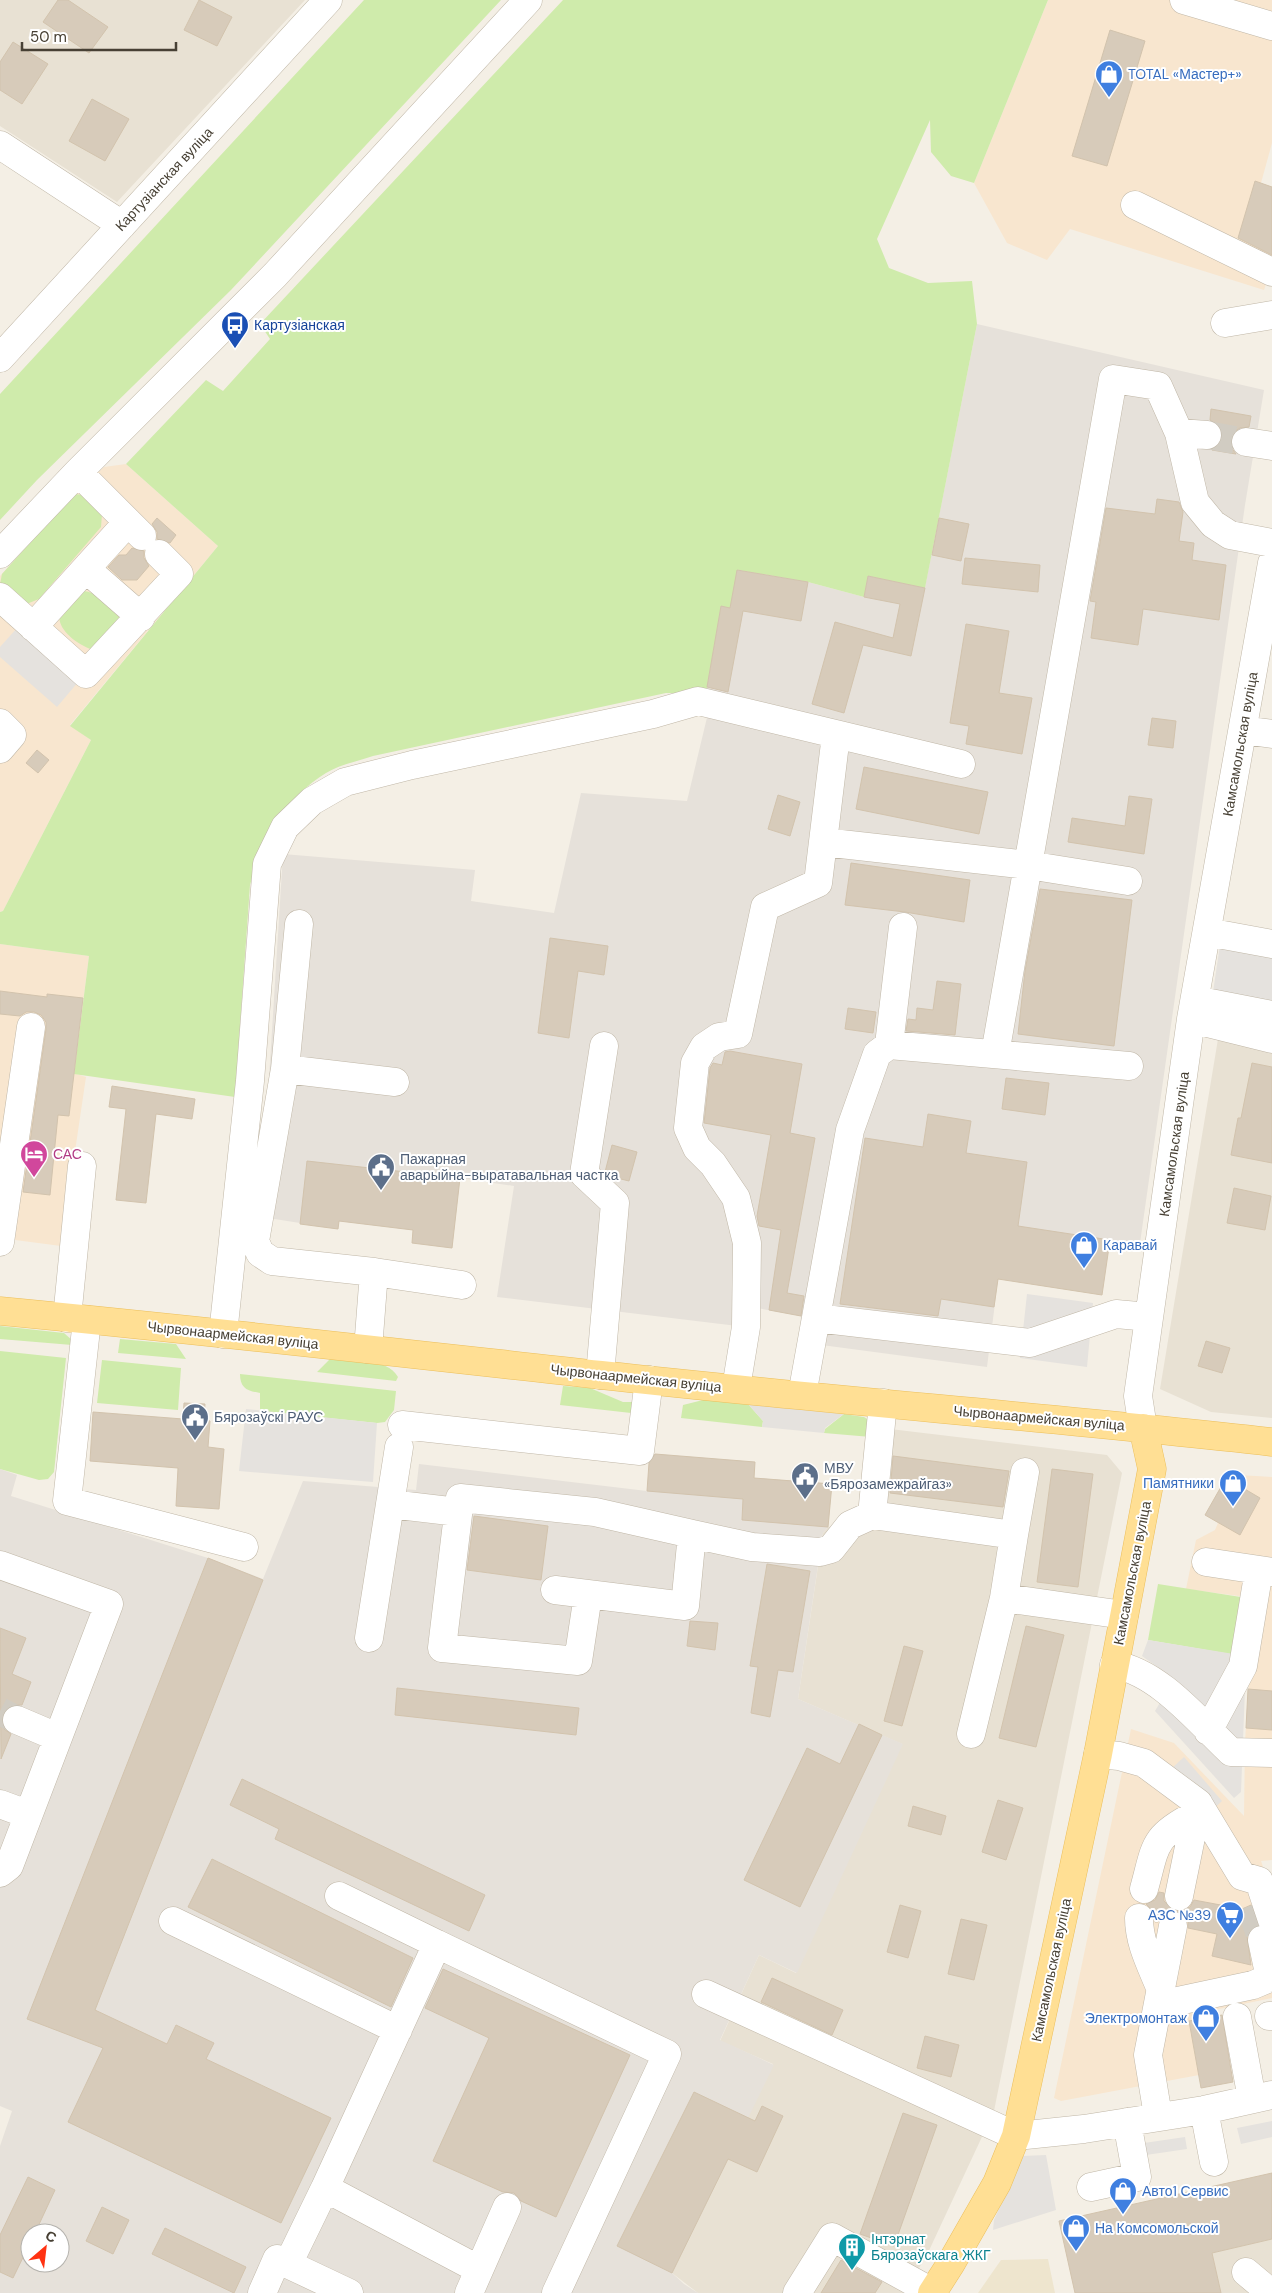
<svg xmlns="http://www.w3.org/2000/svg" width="1272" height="2293" viewBox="0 0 1272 2293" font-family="'DM Sans',sans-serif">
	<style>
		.residential { fill: #e8e1d3 }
		.commercial { fill: #f8e6cf }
		.industrial { fill: #e6e1da; fill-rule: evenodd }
		.education { fill: #eee5ce }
		.green { fill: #cfebab }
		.parking { fill: #e5e2de }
		.building { fill: #d7cbba; stroke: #d2c3ad }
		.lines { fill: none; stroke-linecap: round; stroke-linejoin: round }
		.minor-tunnel { stroke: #d1ccc2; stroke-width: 28; stroke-dasharray: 28 14; stroke-linecap: butt }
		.minor-casing { stroke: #c0b7a7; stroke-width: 29 }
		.major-casing { stroke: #ecbf5b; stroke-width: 29 }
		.minor { stroke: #fff; stroke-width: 28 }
		.major { stroke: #ffdf94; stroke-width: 28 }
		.labels { text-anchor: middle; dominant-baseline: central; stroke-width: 4; stroke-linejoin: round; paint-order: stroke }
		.shop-label { font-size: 14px; fill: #366cbe; stroke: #fff; text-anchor: start }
		.street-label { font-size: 14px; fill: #474034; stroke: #fff }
		.transit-label { font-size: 14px; fill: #164399; stroke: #fff; text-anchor: start }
		.hotel-label { font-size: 14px; fill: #b23c85; stroke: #fff; text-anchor: start }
		.service-label { font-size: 14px; fill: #4e5e75; stroke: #fff; text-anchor: start }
		.culture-label { font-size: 14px; fill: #0d838f; stroke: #fff; text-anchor: start }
	</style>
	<rect width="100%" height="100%" fill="#f4efe5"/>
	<path class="residential" d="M0 0H305L117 202 0 126Z
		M1218 1039 1272 1051V1418L1211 1412 1160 1389Z
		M890 1429 1107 1455 1122 1473 994 2111 926 2257 903 2293H698L672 2273 773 2064 720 2041 759 1955 796 1973 902 1744 798 1699 823 1533 828 1527 878 1526Z
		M1272 2239V2293H1221L1212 2253Z"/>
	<path class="commercial" d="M1048 0H1272V143L1261 183 1272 187V268L1264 290 1070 229 1047 260 1007 243 974 183Z
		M126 464 218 546 70 725 91 740 3 911 0 912V576L74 494 104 467Z
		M0 944 89 956 74 1073 86 1077 61 1246 0 1238Z
		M1239 1475 1272 1477V1860L1261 1861 1272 1893V1998L1195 2014 1196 2020 1189 2021 1199 2075 1061 2101 1054 2098 1131 1729 1174 1743 1244 1816 1245 1742 1254 1598 1186 1589 1196 1540 1215 1530 1218 1523 1205 1515 1226 1478 1237 1485Z"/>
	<path class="industrial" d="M977 324 1264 390 1245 505 1139 1250 1109 1244 1102 1295 998 1279 987 1367 799 1342 801 1316 757 1308 754 1328 497 1297 514 1186 460 1178 452 1248 412 1243 413 1230 339 1221 338 1229 250 1215 269 1079 283 854 475 870 471 901 554 913 581 793 687 801 710 705 706 694 721 606 737 570 808 582 864 597 868 576 925 587Z
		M650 1454 755 1462 754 1478 832 1484 828 1527 823 1533 820 1552 798 1699 903 1744 797 1973 759 1955 720 2040 774 2065 672 2273 684 2284 698 2293H0V2146L12 2111 0 2106V1469L17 1475 11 1496 208 1558 263 1579 303 1481 416 1490 419 1464 647 1491ZM30 2233H60V2263H30Z"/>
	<path class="education" d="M1048 2259 1055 2293H978L1001 2260Z"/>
	<path class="green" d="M364 0H501L231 290 37 480 0 520V394Z
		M563 0H1048L974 183 951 176 931 152 930 120 877 239 889 268 928 283 972 281 977 324 925 588 868 576 864 597 808 582 738 570 730 608 721 607 706 694 666 693 373 756C358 761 339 765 326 773 282 801 264 837 250 885L235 1097 74 1074 89 956 0 944V912L3 911 91 740 70 726 218 546 126 464 206 380 223 391 270 339 260 324Z
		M74 494 84 495 102 514 101 527 39 599 29 603H18L0 584 2 574Z
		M82 591C99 591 110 608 121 619L97 651C84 648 64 636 60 622 59 619 60 614 60 610Z
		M0 1326 64 1333 73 1341 72 1345 0 1339Z
		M120 1339 176 1344 186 1359 118 1353Z
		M0 1351 66 1358 54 1472 48 1479 39 1480 0 1469Z
		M330 1359C350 1361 387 1357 398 1377L396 1381 317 1372Z
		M102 1360 181 1368 178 1410 97 1403Z
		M240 1374 396 1391 394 1410 385 1422 377 1423 260 1411V1393C247 1391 240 1388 240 1374Z
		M563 1386 590 1388 623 1402H632L631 1413 560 1405Z
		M711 1398 748 1404 763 1421 762 1427 681 1418 683 1405Z
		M844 1414 864 1417 870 1421 871 1437 824 1433 825 1429Z
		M1158 1584 1247 1598 1236 1655 1148 1640Z"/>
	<path class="parking" d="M18 627 79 681 57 707 0 657V647Z
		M1220 945 1272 952V1007L1212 999Z
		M1027 1294 1093 1303 1087 1367 1020 1358Z
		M748 1404 844 1414 825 1428 824 1433 762 1427 763 1421Z
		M246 1409 377 1423 373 1482 239 1471Z
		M1148 1640 1252 1657 1248 1689H1245L1241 1792 1234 1798 1155 1711 1174 1679 1142 1656Z
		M1184 1757 1222 1801 1210 1812 1171 1769Z
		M1272 2121V2137L1241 2144 1237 2128Z
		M1185 2137 1187 2149 1146 2155 1144 2143Z
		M1046 2155 1056 2210 993 2230 994 2220 1022 2156Z"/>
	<path class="building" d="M58 0H68L108 27 89 53 43 22Z
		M199 0 232 17 217 46 184 30Z
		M1110 30 1145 41 1107 166 1072 156Z
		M13 42 48 64 22 104 0 90V62Z
		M92 99 129 119 105 161 69 141Z
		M1255 181 1272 187V255L1238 238Z
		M1211 409 1251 416 1249 427 1240 428 1234 432 1231 439V447L1236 454 1212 450 1220 444 1223 436 1221 428 1210 420Z
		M1157 499 1179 502 1183 512 1179 541 1194 543 1192 560 1226 565 1219 620 1143 609 1138 645 1091 638 1096 602 1090 601 1106 508 1155 514Z
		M157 518 176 535 170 543 157 539V532L152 524Z
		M939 518 969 524 961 561 932 555Z
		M132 548 144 551V558L149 566 137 580H122L108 567 119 555H126Z
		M965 558 1040 565 1038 592 962 584Z
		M737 570 808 582 801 621 743 611 728 692 707 687 721 606 730 608Z
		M868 576 925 588 911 656 863 645 844 713 812 704 835 622 893 638 900 604 864 597Z
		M966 624 1009 631 999 693 1032 698 1022 754 966 744 969 726 950 723Z
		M1152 718 1176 721 1173 748 1148 745Z
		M37 750 49 760 38 773 26 763Z
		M864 767 988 792 979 834 856 809Z
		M778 795 800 802 790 836 768 829Z
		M1129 796 1152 799 1144 854 1068 842 1072 818 1125 826Z
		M851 863 970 880 964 922 905 912 845 905Z
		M1040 889 1132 900 1114 1046 1018 1034 1025 971Z
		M550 938 608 946 604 975 578 971 569 1038 538 1033Z
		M937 981 961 984 955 1035 906 1031 908 1019 916 1020 917 1008 933 1010Z
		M0 991 47 997V994L83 998 69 1116 58 1115 50 1195 23 1192 46 1029V1022L41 1015 34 1012H26L20 1016 0 1014Z
		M848 1008 876 1012 873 1033 845 1029Z
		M730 1051 802 1064 790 1133 815 1138 787 1293 804 1296 801 1316 769 1310 781 1230 759 1226 757 1216 771 1135 704 1123 710 1068 713 1063 722 1065 725 1052Z
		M1252 1063 1272 1067V1163L1231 1155 1238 1118H1241Z
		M1006 1078 1049 1083 1045 1115 1002 1109Z
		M112 1086 195 1099 192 1119 156 1114 146 1203 116 1200 126 1109 109 1107Z
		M928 1114 971 1121 966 1153 1027 1162 1018 1226 1110 1240 1102 1295 998 1279 994 1307 941 1299 938 1316 840 1304 865 1138 923 1147Z
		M612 1145 637 1152 629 1181 609 1176 605 1172Z
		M307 1161 460 1178 452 1248 412 1243 413 1230 339 1221 338 1229 300 1224Z
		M1234 1188 1271 1196 1265 1230 1227 1223Z
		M1206 1341 1230 1348 1222 1373 1198 1366Z
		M184 1403 205 1404 204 1420 210 1421 208 1447 224 1449 219 1509 176 1506 178 1468 90 1461 93 1412 183 1419Z
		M655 1454 755 1462 754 1478 832 1484 828 1527 742 1520 743 1499 647 1491 649 1463Z
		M893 1456 1009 1471 1003 1507 890 1493Z
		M1052 1469 1093 1474 1078 1587 1037 1582Z
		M1226 1478 1260 1498 1240 1535 1205 1515Z
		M474 1516 548 1526 541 1580 467 1570Z
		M208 1558 263 1580 95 2010 167 2044 176 2025 214 2043 206 2059 331 2118 281 2223 68 2122 103 2048 27 2019Z
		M767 1564 810 1571 793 1672 778 1670 770 1717 751 1713 758 1667 750 1666Z
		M690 1621 718 1623 715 1650 687 1646Z
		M1026 1626 1064 1635 1036 1747 999 1738Z
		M0 1628 26 1638 12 1674 31 1682 22 1705H15L8 1707 2 1714V1722L4 1729 11 1734 1 1759Z
		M904 1646 923 1651 902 1726 884 1721Z
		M397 1688 579 1708 576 1735 395 1715Z
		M1248 1689 1272 1691V1730L1246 1728Z
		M859 1724 882 1735 800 1907 744 1880 807 1748 840 1764Z
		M242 1779 485 1895 469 1931 275 1839 279 1829 230 1805Z
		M998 1800 1023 1808 1006 1860 982 1852Z
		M913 1806 946 1816 941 1835 908 1826Z
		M212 1859 413 1958 391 2007 188 1907Z
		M1159 1892 1164 1893V1901L1175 1911 1162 1915 1158 1922H1155L1152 1910 1146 1904 1155 1900Z
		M1194 1900 1242 1909 1251 1905 1257 1925 1251 1929 1247 1936 1251 1965 1212 1956 1217 1934 1188 1928V1920L1177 1911 1190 1907Z
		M900 1905 921 1911 908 1958 887 1952Z
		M961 1919 987 1925 974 1980 948 1974Z
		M443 1969 630 2055 556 2217 521 2201 514 2193 503 2192 433 2161 489 2038 425 2008Z
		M772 1978 843 2010 832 2035 761 2002Z
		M1222 2015 1233 2082 1201 2088 1189 2021Z
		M925 2036 959 2045 951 2077 917 2068Z
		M694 2092 755 2121 762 2106 783 2116 757 2172 728 2159 672 2273 617 2246Z
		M903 2113 937 2125 894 2246 860 2234Z
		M1272 2173V2239L1212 2253 1221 2293H1075L1059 2221Z
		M28 2177 55 2190 35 2233H30V2243L13 2278 0 2272V2235Z
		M102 2207 129 2220 113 2254 86 2241Z
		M165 2228 246 2267 234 2293 152 2254Z
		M841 2260 882 2282 875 2293H821Z"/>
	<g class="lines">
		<path class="minor-tunnel" d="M1207 435 1246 442
			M0 1711 17 1720
			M1250 1906 1262 1940"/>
		<g class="minor-casing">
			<path id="minor" d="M1184 0 1272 26
				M0 145 122 225
				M1135 205 1272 272
				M1225 323 1272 315
				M0 358 328 0
				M1179 433 1195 502 1213 524 1230 535 1272 543
				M1246 442 1272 446
				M78 472 142 536
				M0 554 78 472 275 275 528 0
				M86 569 141 617
				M0 597 86 674 179 574 159 554
				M33 627 128 522
				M0 723 12 735 0 749
				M1243 730 1272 734
				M823 842 1028 865 1128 881
				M299 924 285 1069 255 1241 260 1253 272 1261 374 1272 368 1349
				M1207 932 1272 944
				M1195 1000 1272 1015
				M1191 1019 1272 1039
				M889 1045 903 927
				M995 1054 1113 379 1158 386 1179 433 1207 435
				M285 1069 395 1082
				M0 1242 31 1027
				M374 1272 462 1285
				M67 1318 82 1166
				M816 1318 1030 1343 1116 1314 1149 1317
				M87 1320 67 1501 244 1547
				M223 1334 250 1081 267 864 285 827 312 801 345 782 412 765 653 714 698 701 961 764
				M600 1375 615 1203 584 1174 604 1046
				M736 1388 746 1327 747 1243 736 1198 713 1164 697 1148 688 1128 695 1063 704 1047 719 1037 738 1034 765 907 818 883 836 735
				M802 1395 850 1130 877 1054 889 1045 1129 1066
				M883 1403 872 1515 1014 1535 1004 1598 1124 1615
				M402 1425 640 1451 649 1380
				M1143 1428 1138 1396 1191 1019 1272 563
				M390 1504 458 1512
				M692 1534 752 1547 820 1552 831 1549 850 1525 872 1515
				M1014 1535 1025 1472
				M1206 1562 1272 1572
				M0 1565 109 1604 9 1866 0 1873
				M555 1590 685 1606 692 1534 595 1512 460 1498 442 1648 578 1661 588 1595
				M369 1638 399 1447
				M1114 1665C1158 1671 1199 1722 1231 1752L1272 1753
				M17 1720 57 1737
				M1208 1731 1243 1666 1259 1570
				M971 1734 1004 1598
				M1098 1754 1119 1756 1144 1763 1198 1803 1179 1896
				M1198 1803 1242 1876 1259 1881 1272 1920
				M0 1804 27 1814
				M1144 1889C1156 1846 1152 1837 1195 1815
				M339 1896 437 1944 325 2188 478 2269
				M1139 1918C1139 1944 1152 1967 1161 1990
				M173 1921 398 2030
				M1262 1940 1270 1978
				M437 1944 667 2054 556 2293
				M706 1994 1016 2136 1084 2129 1204 2110 1272 2095
				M1157 2009 1178 2001 1253 1985 1272 1977
				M1269 2016H1272
				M1237 2017 1252 2099
				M1204 2110 1214 2162
				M1158 2116 1148 2055 1173 1926
				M1091 2187 1137 2177 1127 2122
				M288 2264 325 2188
				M1246 2272 1271 2293
				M262 2293 277 2259 349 2293
				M469 2293 507 2207
				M797 2293 832 2237 932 2292"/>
		</g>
		<g class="major-casing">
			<path id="major" d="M0 1311C200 1330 401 1353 601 1375 824 1400 1049 1417 1272 1442
				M932 2293 950 2265 997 2183 1016 2136 1098 1754 1152 1469 1143 1428"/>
		</g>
		<use href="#minor" class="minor"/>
		<use href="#major" class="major"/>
	</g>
	<defs>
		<g id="shop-pin" transform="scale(1.4375)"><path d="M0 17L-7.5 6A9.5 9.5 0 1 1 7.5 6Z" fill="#3f7fe0" stroke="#fff"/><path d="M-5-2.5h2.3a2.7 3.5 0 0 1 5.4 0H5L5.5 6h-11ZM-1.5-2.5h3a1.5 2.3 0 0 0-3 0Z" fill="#fff"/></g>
		<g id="bus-pin" transform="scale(1.4375)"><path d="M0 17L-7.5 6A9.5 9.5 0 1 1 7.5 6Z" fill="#1a4fb4" stroke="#fff"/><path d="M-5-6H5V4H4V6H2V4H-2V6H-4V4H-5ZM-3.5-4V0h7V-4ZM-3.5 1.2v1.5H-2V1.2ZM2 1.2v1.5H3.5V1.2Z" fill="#fff"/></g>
		<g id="hotel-pin" transform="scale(1.4375)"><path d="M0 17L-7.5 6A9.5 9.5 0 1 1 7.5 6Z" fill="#d1479c" stroke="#fff"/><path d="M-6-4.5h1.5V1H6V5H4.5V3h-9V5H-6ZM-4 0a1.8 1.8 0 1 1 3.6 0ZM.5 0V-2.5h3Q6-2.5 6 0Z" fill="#fff"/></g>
		<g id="civic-pin" transform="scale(1.4375)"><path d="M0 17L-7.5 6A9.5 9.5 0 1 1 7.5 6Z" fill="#5c6f8a" stroke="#fff"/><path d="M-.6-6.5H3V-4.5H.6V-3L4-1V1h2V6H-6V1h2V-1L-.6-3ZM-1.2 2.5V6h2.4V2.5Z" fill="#fff"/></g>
		<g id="supermarket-pin" transform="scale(1.4375)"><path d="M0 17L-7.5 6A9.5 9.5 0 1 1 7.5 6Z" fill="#3f7fe0" stroke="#fff"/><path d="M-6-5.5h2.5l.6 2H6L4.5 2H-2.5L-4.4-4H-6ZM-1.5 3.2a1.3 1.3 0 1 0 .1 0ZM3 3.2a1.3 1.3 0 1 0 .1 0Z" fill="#fff"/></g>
		<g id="building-pin" transform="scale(1.4375)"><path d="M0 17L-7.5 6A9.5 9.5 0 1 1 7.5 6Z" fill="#0f9aa8" stroke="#fff"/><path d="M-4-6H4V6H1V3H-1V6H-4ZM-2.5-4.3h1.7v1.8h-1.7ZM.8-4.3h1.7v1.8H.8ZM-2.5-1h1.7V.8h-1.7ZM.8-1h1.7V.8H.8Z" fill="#fff"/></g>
	</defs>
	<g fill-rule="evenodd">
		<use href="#shop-pin" x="1109" y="74"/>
		<use href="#bus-pin" x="235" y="325"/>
		<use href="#hotel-pin" x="34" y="1154"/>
		<use href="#civic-pin" x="381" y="1167"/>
		<use href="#shop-pin" x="1084" y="1245"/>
		<use href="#civic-pin" x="195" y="1417"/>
		<use href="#civic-pin" x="805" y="1476"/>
		<use href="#shop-pin" x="1233" y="1483"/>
		<use href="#supermarket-pin" x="1230" y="1915"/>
		<use href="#shop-pin" x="1206" y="2018"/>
		<use href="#shop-pin" x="1123" y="2191"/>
		<use href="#shop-pin" x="1076" y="2228"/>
		<use href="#building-pin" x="852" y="2247"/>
	</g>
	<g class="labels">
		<g class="shop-label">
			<text x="1128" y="74">TOTAL «Мастер+»</text>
			<text x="1103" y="1245">Каравай</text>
			<text x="1214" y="1483" text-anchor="end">Памятники</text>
			<text x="1211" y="1915" text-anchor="end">АЗС №39</text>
			<text x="1187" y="2018" text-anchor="end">Электромонтаж</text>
			<text x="1142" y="2191">Авто1 Сервис</text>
			<text x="1095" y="2228">На Комсомольской</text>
		</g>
		<g class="street-label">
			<text transform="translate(164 179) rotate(-47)">Картузіанская вуліца</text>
			<text transform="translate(1240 744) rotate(-80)">Камсамольская вуліца</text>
			<text transform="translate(1174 1144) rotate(-82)">Камсамольская вуліца</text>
			<text transform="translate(233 1335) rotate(6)">Чырвонаармейская вуліца</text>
			<text transform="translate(636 1378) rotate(6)">Чырвонаармейская вуліца</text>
			<text transform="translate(1039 1418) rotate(5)">Чырвонаармейская вуліца</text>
			<text transform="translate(1132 1573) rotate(-79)">Камсамольская вуліца</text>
			<text transform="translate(1051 1970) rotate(-78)">Камсамольская вуліца</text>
		</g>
		<g class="transit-label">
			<text x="254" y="325">Картузіанская</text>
		</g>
		<g class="hotel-label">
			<text x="53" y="1154">САС</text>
		</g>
		<g class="service-label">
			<text x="400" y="1159">Пажарная<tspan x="400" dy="16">аварыйна-выратавальная частка</tspan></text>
			<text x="214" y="1417">Бярозаўскі РАУС</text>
			<text x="824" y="1468">МВУ<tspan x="824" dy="16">«Бярозамежрайгаз»</tspan></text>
		</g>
		<g class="culture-label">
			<text x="871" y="2239">Інтэрнат<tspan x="871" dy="16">Бярозаўскага ЖКГ</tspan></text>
		</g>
	</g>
	<g transform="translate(45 2248) rotate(28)"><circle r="24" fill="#ffffff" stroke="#b5b3ae"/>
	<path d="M0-4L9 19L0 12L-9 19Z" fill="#ff3212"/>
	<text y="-8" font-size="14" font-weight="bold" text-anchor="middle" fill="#474034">С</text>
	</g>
	<path d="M22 42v8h154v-8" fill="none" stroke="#474034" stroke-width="2.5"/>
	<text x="30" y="42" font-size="15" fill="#474034" stroke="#ffffff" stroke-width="4" paint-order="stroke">50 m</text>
</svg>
